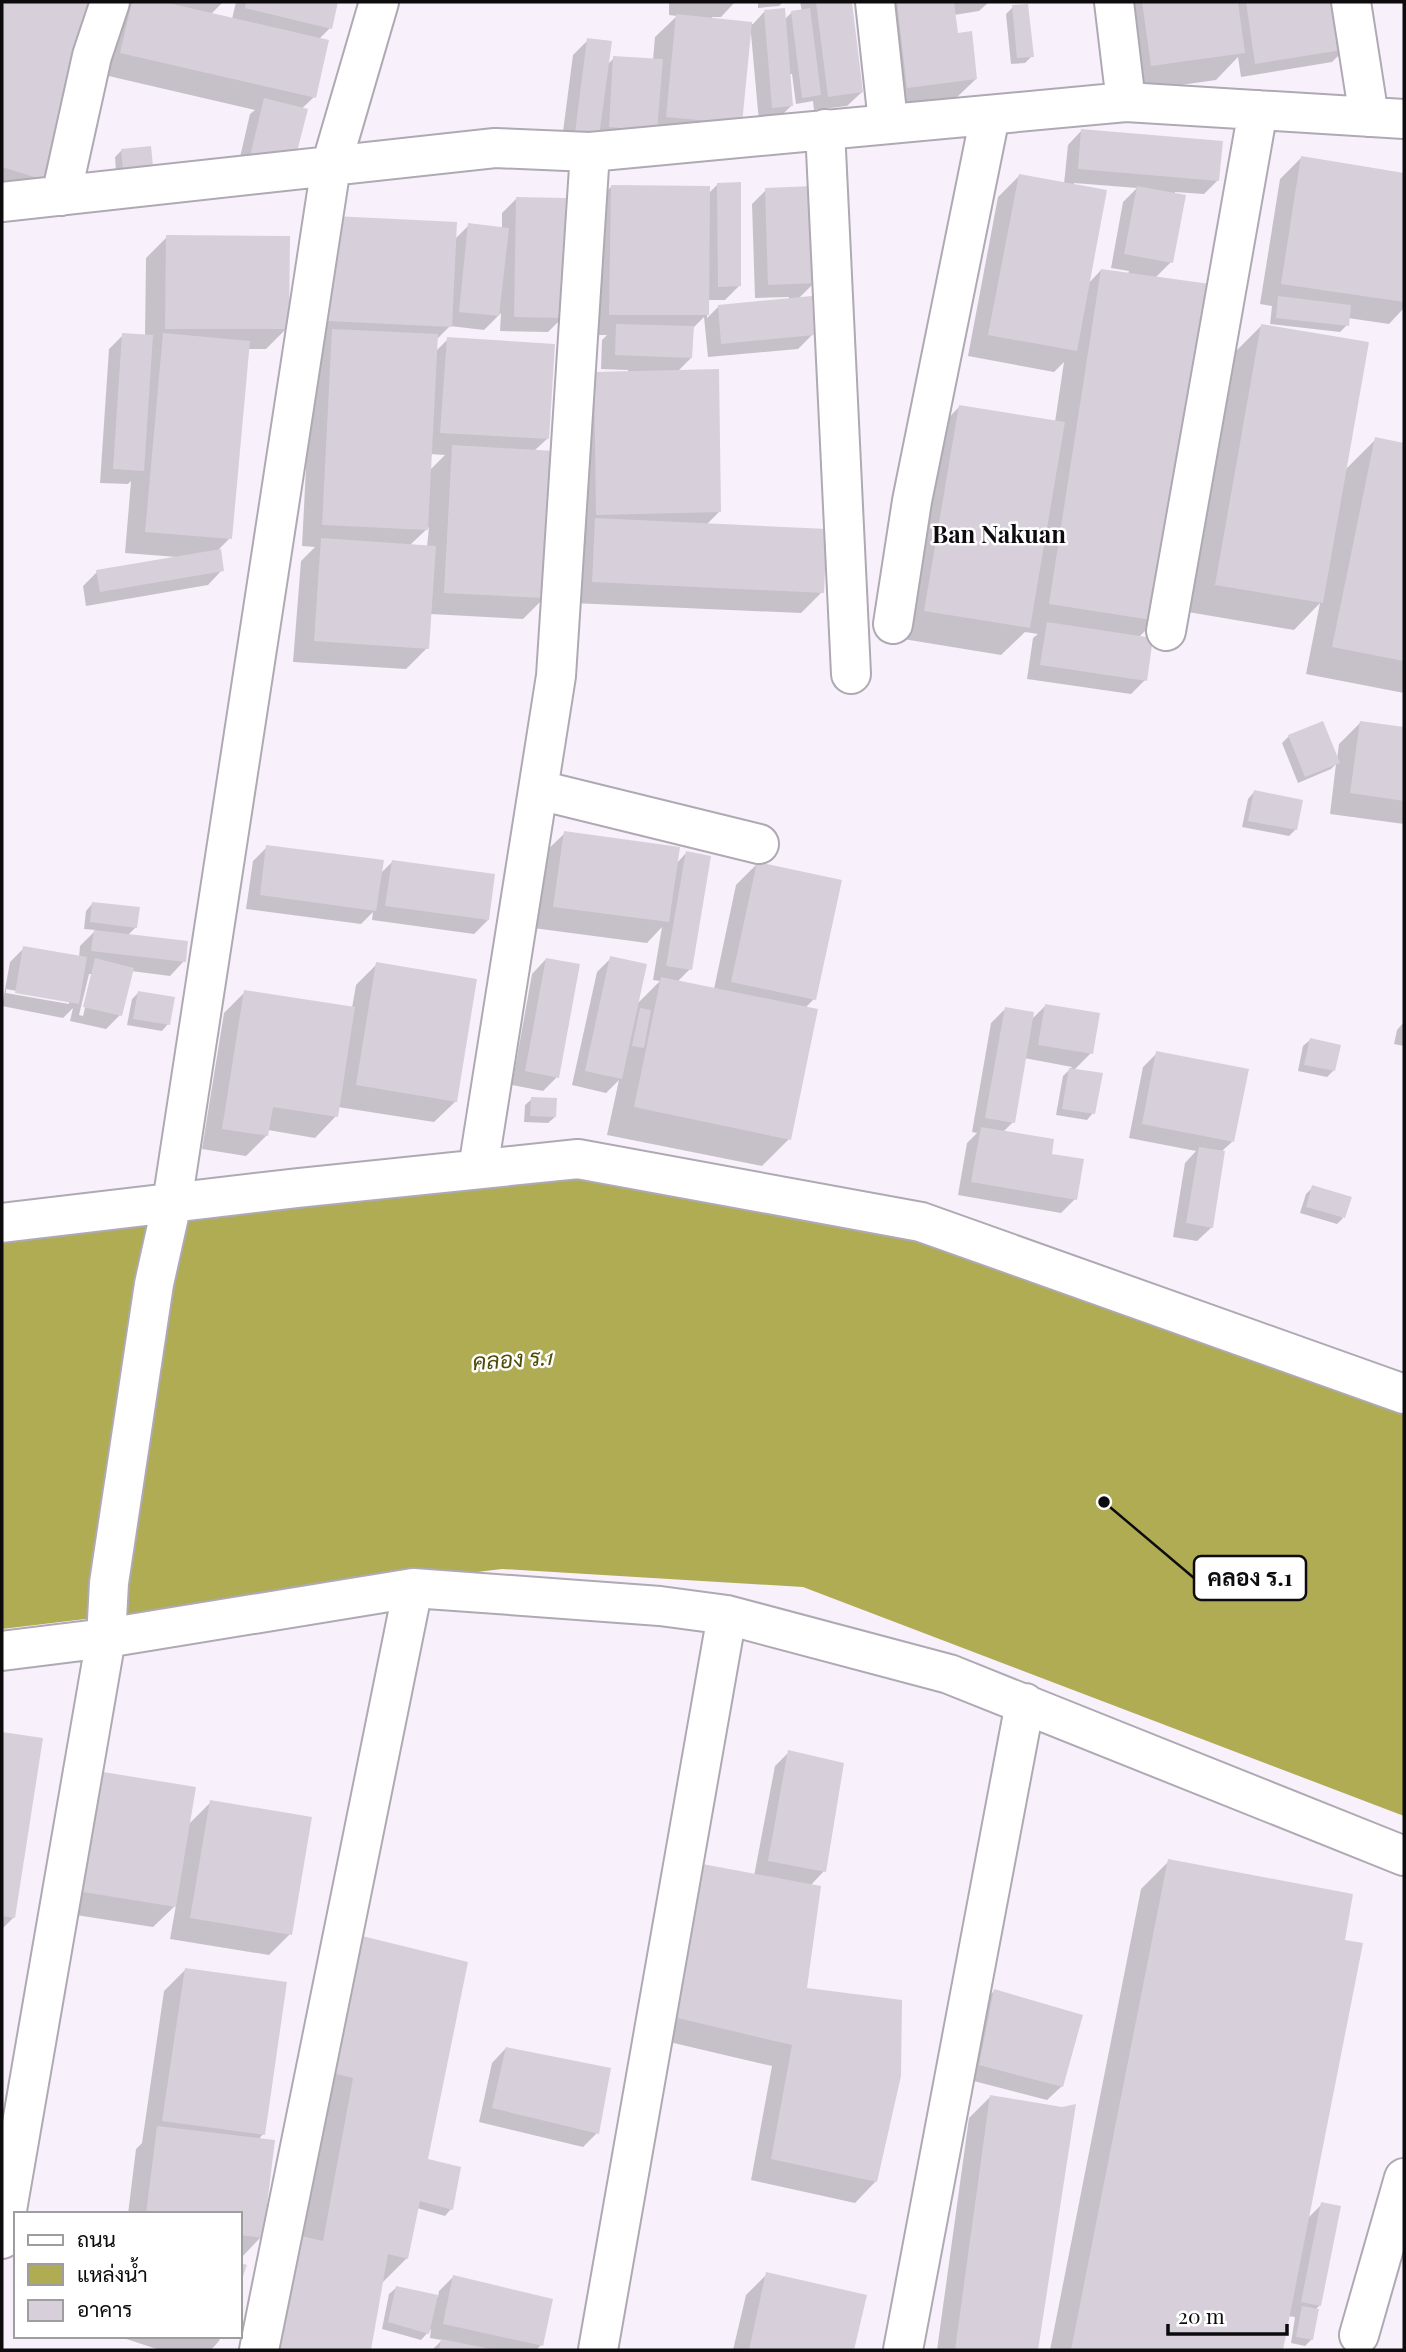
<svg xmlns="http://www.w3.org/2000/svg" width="1406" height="2352" viewBox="0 0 1406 2352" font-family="'Playfair Display',Sarabun,serif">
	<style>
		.water { fill: #afac54 }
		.shadow { fill: #0003; fill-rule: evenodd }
		.building { fill: #d7d0da }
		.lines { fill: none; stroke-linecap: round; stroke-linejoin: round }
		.minor-casing { stroke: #afa9b3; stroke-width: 42 }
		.minor { stroke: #fff; stroke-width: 38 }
		.labels { text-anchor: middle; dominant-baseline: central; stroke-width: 5; stroke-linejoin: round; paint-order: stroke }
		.water-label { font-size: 23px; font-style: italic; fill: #4f4c05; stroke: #fff }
		.quarter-label { font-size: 24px; font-weight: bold; fill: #0d0b0e; stroke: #fff }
		.leader { fill: none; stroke: #0d0b0e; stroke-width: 2.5 }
		.callout-dot { fill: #0d0b0e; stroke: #fff; stroke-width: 2.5 }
		.callout { fill: #fff; stroke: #0d0b0e; stroke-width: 2.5 }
		.callout-label { font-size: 23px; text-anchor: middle; font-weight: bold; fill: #0d0b0e }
	</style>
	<rect width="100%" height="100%" fill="#f8f1fc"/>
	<path class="water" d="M560 1173 918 1233 1404 1411V1816L803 1587 502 1569 2 1629V1235Z"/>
	<path class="shadow" d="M2 2H100L43 178 2 202Z
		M130 2H223L211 14 232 19 236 2H336L330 28 318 40 314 97 237 170 250 114 255 110 100 74 113 18Z
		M669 2H735L721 17H712L711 20 753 24 764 12 785 19 792 12 802 11 800 2H851L862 92 847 106 814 110 813 101 796 104 792 74H789L792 105 777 120 759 122 751 34H749L740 123 561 147 573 55 588 40 607 65 614 58 653 60 655 37 677 16 669 15Z
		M758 2H783L779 6 758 8Z
		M874 2H989L979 11 954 15 956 35 976 79 954 100 886 108Z
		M1111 2H1339L1346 48 1332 62 1241 77 1238 57 1216 80 1124 93Z
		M1013 7 1032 56 1025 63 1011 64 1006 14Z
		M1082 130 1218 180 1204 194 1175 192 1171 262 1155 278 1156 620 1139 637 1145 680 1131 694 1027 679 1033 638 1038 634 1025 632 1001 655 897 638 932 435 959 407 1055 422 1064 362 1054 372 968 356 998 197 1019 176 1064 184 1068 145ZM1074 183 1137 188 1123 202 1111 268 1129 271 1128 274 1101 270 1088 284Z
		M150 148 117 186 115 157 121 151Z
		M1301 158 1404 174V308L1389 324 1348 318 1347 325 1340 332 1270 324 1272 306 1260 304 1280 179Z
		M718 184 740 285 725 300H707V318L719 306 789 300V297L755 298 752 204 766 190 815 282 798 299 813 334 798 349 708 357 704 317 692 329 691 358 677 372 720 511 706 525 822 592 801 613 572 603 595 374 628 373V370L601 369 602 340 607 335H588L590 208 611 187 708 194Z
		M516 199 562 318 548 332 500 331 501 313 484 330 450 326 436 340V351L448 339 547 439 534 451 544 598 523 619 430 614 427 648 406 669 293 662 301 561 315 547 302 546 312 352 313 239H455L469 225 502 229V213ZM430 454 445 455 429 471ZM429 527 427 547 409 546Z
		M167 237 287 328 266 349H248L230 538 219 549 222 570 208 585 86 606 83 586 97 572 177 557 125 553 131 481 128 484 100 483 109 349 123 335 145 336 146 258Z
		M1262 325 1345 470 1376 439 1404 444V693L1306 674 1320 603 1294 630 1188 612 1234 353Z
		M1360 723 1404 728V824L1330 814 1336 764 1331 769 1298 783 1282 743 1289 736 1337 760 1339 744Z
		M1254 792 1296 829 1289 836 1242 827 1248 799Z
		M565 833 676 864 686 853 690 969 677 982 714 989 736 885 757 864 814 999 805 1008 789 1139 762 1166 607 1135 619 1080 606 1093 572 1085 597 972 611 958 637 1004 660 981 653 980 662 927 647 943 533 928 543 854Z
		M267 847 380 874 392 862 488 920 474 934 372 920 373 912 361 924 246 909 253 861Z
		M92 904 136 927 127 936 184 961 170 976 131 971 120 1015 106 1029 70 1021 73 1008 63 1018 2 1006 10 962 24 948 79 958 80 946 96 930 84 929 86 911ZM89 974H93L83 1016 79 1015ZM6 989 69 1001V1004L6 993Z
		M546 959 557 1077 543 1091 512 1085 532 974Z
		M377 964 456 1101 434 1122 338 1107 336 1116 315 1138 268 1130 267 1135 246 1156 202 1149 224 1013 245 992 352 1008 356 985Z
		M139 992 168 1024 162 1031 127 1025 132 999Z
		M1046 1005 1091 1053 1074 1070 1093 1113 1087 1120 1056 1115 1063 1076 1072 1067 1024 1058 1013 1122 1003 1132 1050 1156 1075 1199 1061 1213 958 1195 967 1143 977 1133 972 1132 991 1023 1005 1009 1031 1020Z
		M1403 1023 1404 1046 1394 1044 1397 1030Z
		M1310 1040 1334 1070 1327 1077 1298 1071 1303 1046Z
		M1157 1053 1232 1142 1221 1152 1212 1227 1197 1241 1173 1237 1185 1163 1196 1151 1129 1138 1143 1067Z
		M532 1099 555 1117 548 1123 524 1122 525 1105Z
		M1313 1187 1343 1218 1337 1224 1300 1213 1306 1194Z
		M2 1734 41 1740 14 1917 2 1929Z
		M789 1752 824 1871 810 1886 805 1989 876 2181 855 2203 751 2180 772 2066 648 2037 754 1876 775 1766Z
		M104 1774 188 1825 211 1802 290 1934 269 1955 170 1939 176 1905 153 1927 63 1913 83 1795Z
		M1169 1861 1343 1941 1307 2219 1322 2204 1320 2305 1315 2310 1312 2339 1305 2346 1291 2343 1295 2317 1288 2316 1281 2350H1050L1141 1889Z
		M327 1963 425 2165 451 2209 445 2216 417 2208 407 2258 381 2284 369 2350H258L302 2238 326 2106Z
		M185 1970 263 2134 258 2140 261 2237 240 2259V2214H128L136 2149 142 2143 164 1991Z
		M994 1991 1062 2086 1047 2100 966 2079 980 2005Z
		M506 2048 597 2133 583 2147 479 2122 492 2063Z
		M990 2097 1062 2109 1074 2106 1036 2350H937L969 2118Z
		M767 2274 865 2296 853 2350H733L746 2295Z
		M453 2277 541 2345 536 2350H432L442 2340 430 2338 431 2329 421 2340 382 2329 389 2294 396 2288 438 2297 439 2291Z
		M117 2336H221L219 2341 211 2350H160Z"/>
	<path class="building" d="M2 2H101L73 111 44 180 2 167Z
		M132 2H164L329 40 316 98 120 53Z
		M246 2H338L332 29 245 8Z
		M816 2H852L863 92 828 97Z
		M897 2H954L958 33 972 31 977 79 907 88Z
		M1142 2H1238L1245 53 1151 66Z
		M1246 2H1341L1348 49 1255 64Z
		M1028 4 1034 57 1017 58 1012 5Z
		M785 8 793 106 772 108 764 10Z
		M810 8 821 95 802 98 791 11Z
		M676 14 752 22 742 124 666 117Z
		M587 38 612 41 599 136 575 133Z
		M613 56 663 59 657 131 609 127Z
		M264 98 308 109 293 167 250 156Z
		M1081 129 1223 141 1219 181 1078 169Z
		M151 146 154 177 124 181 121 149Z
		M1301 156 1404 173V302L1281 284Z
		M1019 174 1107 190 1077 351 988 335Z
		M741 182V286L718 287 717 183Z
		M611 185 710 186 709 315H609Z
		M813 186 817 283 768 285 765 188Z
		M1137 186 1186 195 1173 263 1124 254Z
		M516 197 566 198 564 318 514 317Z
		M333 216 457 222 452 327 328 321Z
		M468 223 509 228 499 316 459 312Z
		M166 235 290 236 289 329H165Z
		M1101 269 1210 284 1158 621 1049 604Z
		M812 296 814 335 721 344 718 305Z
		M1278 296 1351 305 1349 326 1276 318Z
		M616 324 694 326 692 358 615 355Z
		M1261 324 1369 342 1323 603 1215 585Z
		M332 329 438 334 428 530 322 525Z
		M122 333 153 335 144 471 113 469Z
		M163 333 250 341 232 539 145 532Z
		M447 337 555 344 549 439 440 433Z
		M719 369 721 512 596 515 594 372Z
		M959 405 1065 422 1030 628 924 611Z
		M1375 437 1404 443V661L1332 647Z
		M452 445 555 451 546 598 444 593Z
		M595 518 827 529 824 593 592 582Z
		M321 538 436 546 429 649 314 641Z
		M221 549 224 571 100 592 96 570Z
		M1047 622 1153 638 1147 681 1040 665Z
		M1323 721 1340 763 1305 777 1288 735Z
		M1360 721 1404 727V801L1350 793Z
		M1254 790 1303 800 1297 830 1248 821Z
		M564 831 680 847 669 922 553 907Z
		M266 845 384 860 376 911 260 895Z
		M686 851 711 856 692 970 666 966Z
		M392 860 495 874 489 920 385 906Z
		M757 862 842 880 816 1000 731 982Z
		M92 902 140 907 137 928 90 922Z
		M94 930 188 941 186 962 91 951Z
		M23 946 87 957 79 1004 15 993Z
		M610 956 647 964 622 1079 585 1071Z
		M95 958 134 968 122 1016 83 1007Z
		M546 958 580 964 559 1078 525 1071Z
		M376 962 477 979 457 1102 356 1085Z
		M661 977 818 1009 791 1140 634 1107Z
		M244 990 355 1007 338 1117 273 1107 268 1136 222 1129Z
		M138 991 175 997 170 1025 133 1019Z
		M1045 1004 1100 1013 1093 1054 1038 1045Z
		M1005 1007 1034 1012 1015 1123 985 1118Z
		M640 1008 651 1010 644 1048 632 1046Z
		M1310 1038 1341 1045 1335 1071 1304 1065Z
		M1156 1051 1249 1069 1234 1142 1142 1124Z
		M1069 1068 1103 1073 1095 1114 1062 1109Z
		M531 1097 557 1098 556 1117 530 1116Z
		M981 1127 1054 1139 1052 1154 1084 1159 1077 1200 971 1182Z
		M1199 1147 1225 1151 1213 1228 1186 1223Z
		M1312 1185 1352 1197 1345 1218 1306 1207Z
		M2 1732 43 1738 15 1918 2 1916Z
		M788 1750 844 1763 826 1872 768 1861Z
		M103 1772 196 1787 176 1907 83 1892Z
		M210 1800 312 1817 292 1935 190 1918Z
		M1168 1859 1353 1894 1345 1940 1363 1943 1283 2350H1071Z
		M697 1863 821 1886 807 1988 902 2000 901 2076 877 2182 771 2159 792 2045 669 2016Z
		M354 1934 468 1962 428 2159 461 2167 453 2210 420 2201 408 2259 388 2254 371 2350H273L297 2235 323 2241 353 2078 325 2071Z
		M185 1968 287 1982 265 2135 162 2121Z
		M994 1989 1083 2015 1063 2087 979 2065Z
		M506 2047 611 2068 599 2134 492 2108Z
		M990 2095 1062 2107 1076 2104 1038 2350H955Z
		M157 2126 275 2140 263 2238 240 2235V2214H146Z
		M1321 2202 1341 2206 1321 2306 1301 2302Z
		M240 2263 247 2265 240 2285Z
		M766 2272 867 2295 854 2350H749Z
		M453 2275 553 2299 543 2346 443 2324Z
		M396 2286 438 2295 429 2334 388 2322Z
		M1302 2306 1319 2309 1313 2340 1296 2337Z
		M441 2339 491 2349V2350H439Z"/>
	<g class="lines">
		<g class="minor-casing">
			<path id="minor" d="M875 2 888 122
				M1114 2 1126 102
				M1351 2 1369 117
				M825 129 851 674
				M61 196 92 56 110 2
				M2 202 495 148 590 152 1126 102 1404 119
				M893 624 912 501 990 116
				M1166 631 1258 110
				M539 790 759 844
				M478 1169 556 676 590 152
				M2 1223 298 1188 578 1159 921 1222 1404 1394
				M2 1651 106 1638 413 1588 660 1606 727 1615 949 1674 1404 1856
				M2 2239 106 1638 109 1583 154 1284 172 1203 331 166 379 2
				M1359 2335 1404 2178
				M259 2350 413 1588
				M598 2350 727 1615
				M903 2350 1025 1703"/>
		</g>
		<use href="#minor" class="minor"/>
	</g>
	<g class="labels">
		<g class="water-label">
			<text transform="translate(513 1358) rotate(-4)">คลอง ร.1</text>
		</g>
		<g class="quarter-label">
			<text x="999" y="533">Ban Nakuan</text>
		</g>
	</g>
	<path class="leader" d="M1104 1502L1194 1578"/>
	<circle class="callout-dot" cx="1104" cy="1502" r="7"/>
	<rect class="callout" x="1194" y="1556" width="112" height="44" rx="7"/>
	<g class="callout-label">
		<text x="1250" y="1586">คลอง ร.1</text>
	</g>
	<rect width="1406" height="2352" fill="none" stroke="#0d0b0e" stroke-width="7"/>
	<rect x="14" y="2212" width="228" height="126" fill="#ffffff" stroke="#9e9d9f" stroke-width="2"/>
	<rect x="28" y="2235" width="35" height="10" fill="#ffffff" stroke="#9e9d9f" stroke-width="2"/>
	<text x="77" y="2247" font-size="21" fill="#0d0b0e">ถนน</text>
	<rect x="28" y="2264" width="35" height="21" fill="#afac54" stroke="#9e9d9f" stroke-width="2"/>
	<text x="77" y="2282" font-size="21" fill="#0d0b0e">แหล่งน้ำ</text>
	<rect x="28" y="2300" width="35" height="21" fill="#d7d0da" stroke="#9e9d9f" stroke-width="2"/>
	<text x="77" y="2317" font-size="21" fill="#0d0b0e">อาคาร</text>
	<path d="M1168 2324v10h119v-10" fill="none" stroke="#0d0b0e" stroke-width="3.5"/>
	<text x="1178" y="2324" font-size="21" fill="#0d0b0e" stroke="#ffffff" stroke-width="5" paint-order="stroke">20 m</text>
</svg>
